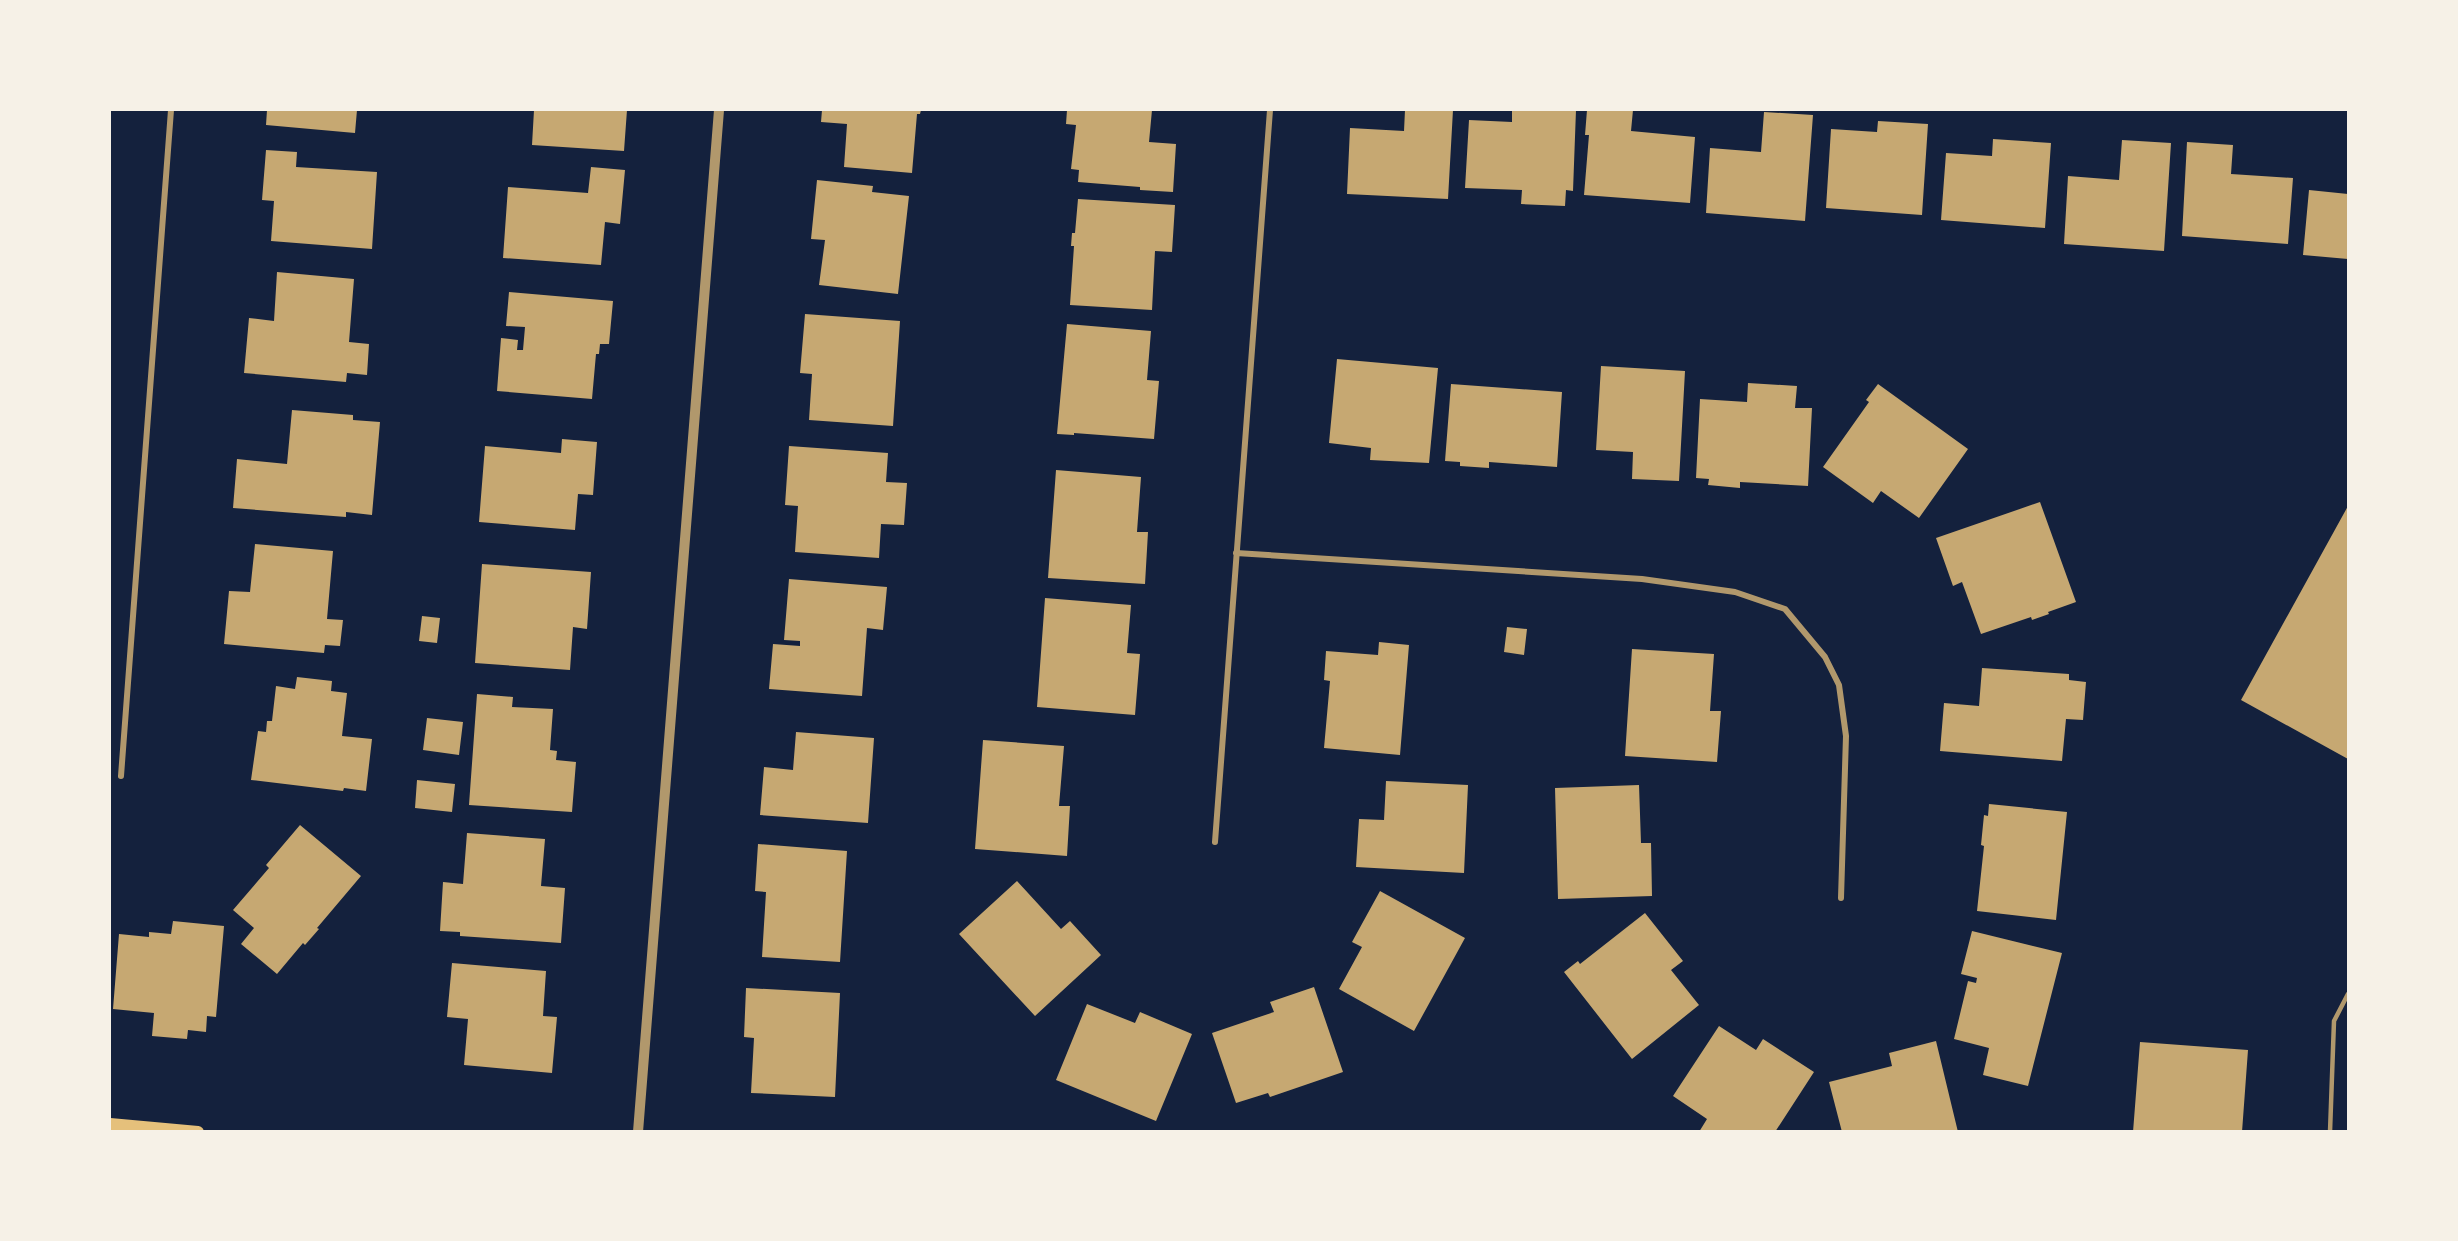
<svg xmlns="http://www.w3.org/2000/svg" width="2458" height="1241" viewBox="0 0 2458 1241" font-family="'Exo 2',sans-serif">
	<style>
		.building { fill: #c6a872 }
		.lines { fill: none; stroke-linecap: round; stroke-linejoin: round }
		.service { stroke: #b1986c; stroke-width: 4.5 }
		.minor { stroke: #b1986c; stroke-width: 6 }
		.tertiary { stroke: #b1986c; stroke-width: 10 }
		.secondary { stroke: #e5c07b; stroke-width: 12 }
	</style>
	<rect width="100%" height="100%" fill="#14213d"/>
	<path class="building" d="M267 110H357L355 133 266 125Z
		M534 110H627L624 151 532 145Z
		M822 110H921L920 114H917L912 173 844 167 847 124 821 122Z
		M1067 110H1152L1149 142 1176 144 1173 192 1140 190V187L1078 182 1079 170 1071 169 1076 125 1066 124Z
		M1405 110H1453L1448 199 1347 194 1350 128 1404 131Z
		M1512 110H1576L1573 191 1566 190 1565 206 1521 204 1522 190 1465 188 1469 120 1512 122Z
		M1587 110H1633L1631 131 1695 137 1690 203 1584 195 1589 135H1585Z
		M1764 112 1813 115 1805 221 1706 213 1710 148 1761 152Z
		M1878 121 1928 124 1922 215 1826 208 1831 129 1877 132Z
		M1993 139 2051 143 2045 228 1941 220 1946 153 1992 156Z
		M2122 140 2171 143 2164 251 2064 244 2068 176 2119 180Z
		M2187 142 2233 145 2231 174 2293 178 2288 244 2182 236Z
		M266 150 297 152 296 167 377 172 372 249 271 241 274 201 262 200Z
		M591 167 625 170 620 224 605 222 601 265 503 258 508 187 588 193Z
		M817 180 873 186 872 192 909 196 898 294 819 285 825 240 811 239Z
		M2309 190 2348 194V259L2303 255Z
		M1078 199 1175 205 1172 252 1155 251 1152 310 1070 305 1074 246H1071L1072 233H1075Z
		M277 272 354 279 349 342 369 344 367 375 347 373 346 382 244 373 249 318 274 321Z
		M509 292 613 301 609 344H600L599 354H596L592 399 497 391 501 338 518 340 517 350H523L525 327 506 326Z
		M805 314 900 321 893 426 809 420 812 374 800 373Z
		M1067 324 1151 331 1147 380 1159 381 1154 439 1074 433V435L1057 434Z
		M1337 359 1438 368 1429 463 1370 460 1371 448 1329 443Z
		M1601 366 1685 371 1679 481 1632 479 1633 452 1596 450Z
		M1748 383 1797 386 1795 408H1812L1808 486 1740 482V488L1708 485 1709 479 1696 478 1700 399 1747 402Z
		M1451 384 1562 392 1557 467 1489 462V468L1460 466V462L1445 461Z
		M1878 384 1968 449 1919 518 1881 491 1873 503 1823 467 1869 402 1866 400Z
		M292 410 353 415V420L380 422 372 515 346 512V517L233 508 237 459 287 464Z
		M562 439 597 442 593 495 578 494 575 530 479 522 485 446 561 453Z
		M789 446 888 453 886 482 907 483 904 525 881 524 879 558 795 552 798 506 785 505Z
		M1056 470 1141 477 1137 532H1148L1145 584 1048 578Z
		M2040 502 2076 602 2048 612 2049 614 2032 620 2031 617 1981 634 1962 582 1953 586 1936 538Z
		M2348 506V759L2241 700Z
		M255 544 333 551 327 619 343 620 340 646 325 645 324 653 224 644 229 591 250 592Z
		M482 564 591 572 587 629 573 627 570 670 475 663Z
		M789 579 887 587 883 630 867 628 862 696 769 689 773 644 800 646V641L784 640Z
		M1045 598 1131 605 1127 653 1140 654 1135 715 1037 707Z
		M422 616 440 618 437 643 419 641Z
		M1507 627 1527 629 1524 655 1504 652Z
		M1379 642 1409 645 1400 755 1324 748 1330 681 1324 680 1326 651 1378 655Z
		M1632 649 1714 654 1710 711H1721L1717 762 1625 756Z
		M1982 668 2069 674V680L2086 682 2083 720 2066 719 2062 761 1940 751 1944 703 1979 706Z
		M297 677 332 681 331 691 347 693 342 736 372 739 366 791 344 788 343 791 251 780 258 731 266 732 267 721H272L276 686 295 689Z
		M477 694 513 697 512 707 553 709 550 750 557 751 556 760 576 762 572 812 469 805Z
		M427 718 463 722 459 755 423 750Z
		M796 732 874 738 868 823 760 815 764 767 793 770Z
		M983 740 1064 746 1059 806H1070L1067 856 975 849Z
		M417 780 455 784 452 812 415 808Z
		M1386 781 1468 785 1464 873 1356 867 1359 819 1384 820Z
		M1639 785 1641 843H1651L1652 896 1558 899 1555 788Z
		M1989 804 2067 812 2056 920 1977 911 1984 846 1981 845 1984 815 1988 816Z
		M300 825 361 876 317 928 319 929 305 945 303 943 277 974 241 944 254 928 233 910 269 868 266 865Z
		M467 833 545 839 541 886 565 888 561 943 460 936V932L440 931 443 882 463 884Z
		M758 844 847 851 840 962 762 957 766 892 755 891Z
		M1017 881 1061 929 1070 921 1101 955 1035 1016 959 934Z
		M1380 891 1465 938 1414 1031 1339 989 1362 947 1352 942Z
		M1645 913 1683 961 1671 970 1699 1005 1632 1059 1564 972 1578 961 1580 964Z
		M173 921 224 926 216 1017 207 1016 206 1032 188 1030 187 1039 152 1036 154 1013 113 1009 119 934 149 937V932L171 934Z
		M1972 931 2062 953 2028 1086 1983 1075 1989 1048 1954 1039 1968 981 1976 983 1977 978 1961 974Z
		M452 963 546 971 543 1016 557 1017 552 1073 464 1065 468 1019 447 1017Z
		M1314 987 1343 1072 1270 1097 1268 1093 1236 1103 1212 1033 1274 1012 1270 1002Z
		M746 988 840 993 835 1097 751 1093 754 1038 744 1037Z
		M1087 1004 1135 1023 1140 1012 1192 1034 1156 1121 1056 1080Z
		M1719 1026 1756 1050 1763 1039 1814 1072 1775 1132H1699L1707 1119 1673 1096Z
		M1936 1041 1958 1132H1842L1829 1082 1892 1066 1889 1053Z
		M2140 1042 2248 1050 2242 1132H2133Z"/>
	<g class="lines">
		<path class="service" d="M2330 1132 2334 1021 2348 994"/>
		<path class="minor" d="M1236 553 1642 579 1735 592 1785 609 1825 657 1839 685 1846 736 1841 898
			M121 776 171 110
			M1215 842 1270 110"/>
		<path class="tertiary" d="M638 1132 719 110"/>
		<path class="secondary" d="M110 1124 198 1132"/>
	</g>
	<rect width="2458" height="1241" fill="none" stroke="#f6f1e7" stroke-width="222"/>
</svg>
